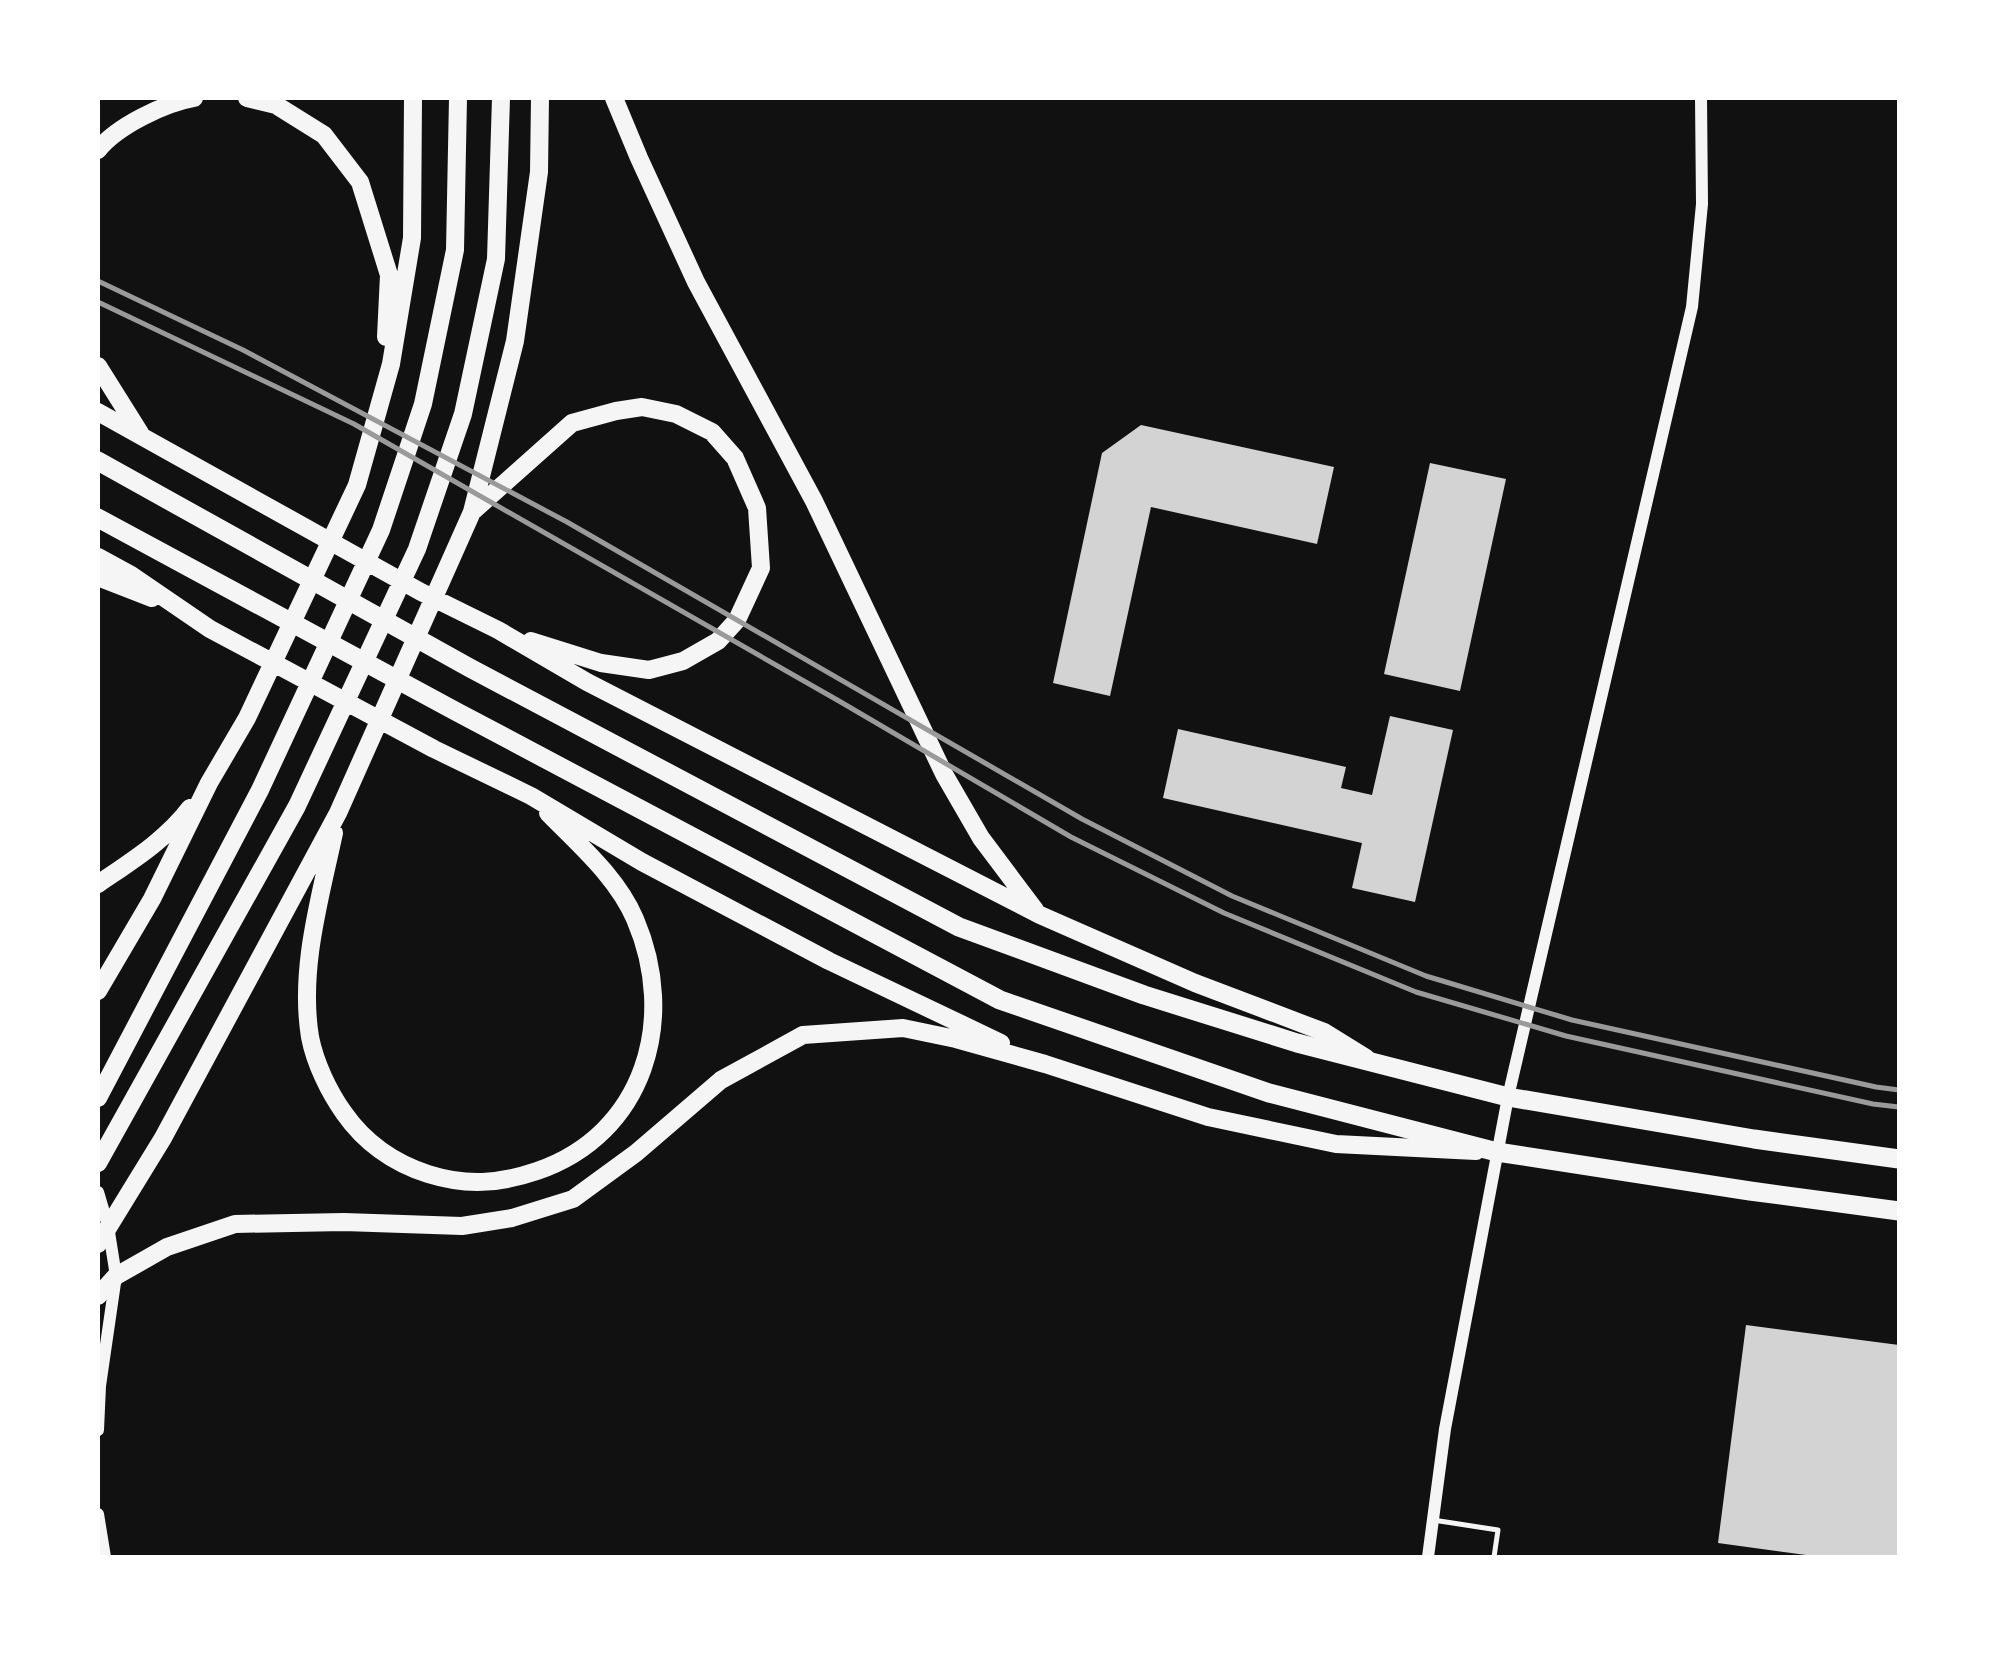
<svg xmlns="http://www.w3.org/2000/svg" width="1997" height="1655" viewBox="0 0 1997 1655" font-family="Commissioner,sans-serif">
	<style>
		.building { fill: #d3d3d3 }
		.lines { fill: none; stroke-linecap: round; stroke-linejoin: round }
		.service { stroke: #f5f5f5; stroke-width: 5 }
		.tertiary { stroke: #f5f5f5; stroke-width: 12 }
		.primary { stroke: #f5f5f5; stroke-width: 18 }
		.trunk { stroke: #f5f5f5; stroke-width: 19 }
		.rail { stroke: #9a9a9a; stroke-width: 5 }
	</style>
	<rect width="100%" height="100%" fill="#111"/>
	<path class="building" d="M1141 425 1334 467 1317 544 1151 507 1110 696 1053 683 1102 453Z
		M1430 463 1506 479 1460 691 1384 674Z
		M1390 716 1453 730 1415 902 1352 888 1362 843 1163 798 1178 729 1346 767 1341 788 1372 795Z
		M1746 1325 1899 1345V1557H1821L1718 1543Z"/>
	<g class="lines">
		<path class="service" d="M1433 1520 1498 1530 1494 1557"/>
		<path class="tertiary" d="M98 1192 108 1226 116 1276 100 1386 98 1430
			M98 1514 105 1557
			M1428 1557 1445 1429 1508 1097 1692 307 1702 204 1701 98"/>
		<path class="primary" d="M247 98 276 105 324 135 360 182 389 275 386 337
			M614 98 639 158 696 282 814 501 944 774 981 838 1035 910
			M98 150C117 126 165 103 194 98
			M98 366 140 433
			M98 412 421 592 498 630 587 682 1040 915 1195 983 1324 1032 1366 1058
			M472 512 572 423 616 411 642 407 676 414 712 432 735 458 757 508 761 568 737 620 718 641 683 661 649 670 601 663 531 641
			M98 557 131 575 210 629 434 749 531 796 642 862 829 961 1001 1043
			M98 577 152 598
			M334 833C320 899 299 969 310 1037 315 1063 329 1092 344 1113 365 1143 394 1163 428 1174 466 1186 499 1184 537 1171 645 1134 678 1019 635 919 617 877 579 845 548 813
			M98 884C130 862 166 840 190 808
			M98 991 152 899 209 783 247 718 357 485 391 364 412 238 413 98
			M98 1098 260 790 381 530 423 404 455 250 458 98
			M98 1163 297 806 417 549 463 414 496 259 501 98
			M98 1244 163 1138 338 813 472 512 515 341 539 172 540 98
			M98 1296 116 1276 167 1247 235 1224 344 1222 462 1226 512 1218 573 1199 636 1153 721 1080 803 1035 903 1028 956 1039 1045 1064 1208 1117 1336 1144 1476 1151"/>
		<path class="trunk" d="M98 461 470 668 959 927 1144 995 1297 1043 1508 1097 1754 1139 1899 1159
			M98 518 457 712 1000 1000 1269 1093 1497 1152 1750 1191 1899 1211"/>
		<path class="rail" d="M98 281 243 350 567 522 1082 819 1232 896 1426 976 1572 1020 1876 1087 1899 1090
			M98 302 354 424 839 701 1071 837 1224 913 1416 992 1566 1036 1873 1104 1899 1107"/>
	</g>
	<rect width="1997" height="1655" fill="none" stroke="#ffffff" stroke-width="200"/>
</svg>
